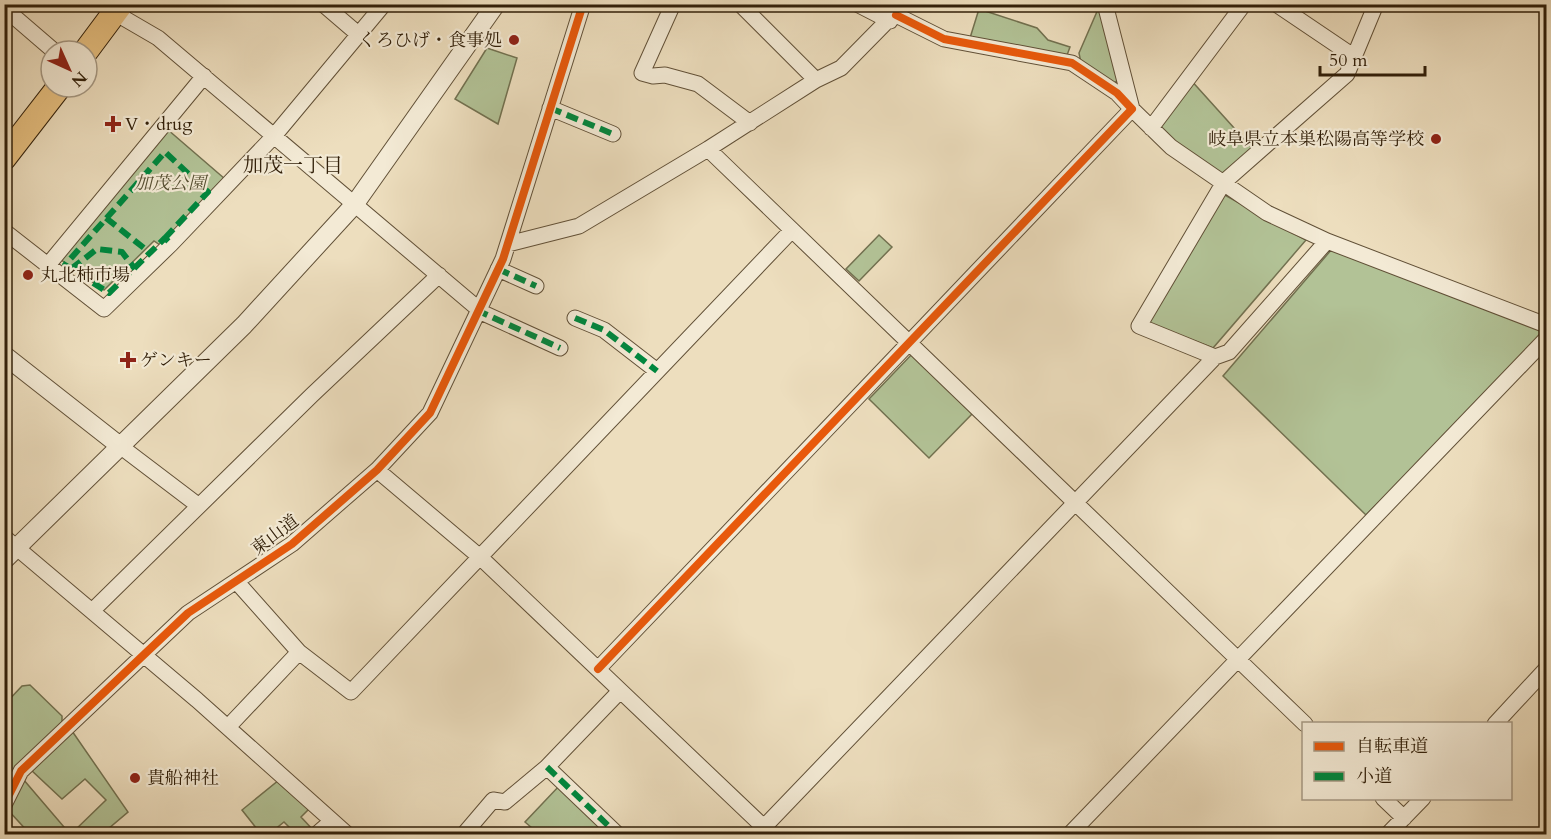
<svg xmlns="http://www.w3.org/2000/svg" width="1551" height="839" viewBox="0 0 1551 839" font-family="Cardo,'Noto Serif JP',serif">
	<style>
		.green { fill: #b2c296; stroke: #727150; stroke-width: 1.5 }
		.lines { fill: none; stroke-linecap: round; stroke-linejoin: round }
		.minor-casing { stroke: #615037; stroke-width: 17 }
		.tertiary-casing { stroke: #615037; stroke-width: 20 }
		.trunk-casing { stroke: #32200a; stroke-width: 26 }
		.minor { stroke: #f3ead5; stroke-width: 15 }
		.tertiary { stroke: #f3ead5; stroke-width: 18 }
		.trunk { stroke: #e6bf7f; stroke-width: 24 }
		.quiet { stroke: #00873e; stroke-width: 6; stroke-dasharray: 12 6; stroke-linecap: butt }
		.cycleway-casing { stroke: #f3ead5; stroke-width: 11 }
		.cycleway { stroke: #e8590c; stroke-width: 8 }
		.poi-dot { fill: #8f2418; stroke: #f3ead5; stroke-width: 2 }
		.labels { text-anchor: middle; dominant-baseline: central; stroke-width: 4.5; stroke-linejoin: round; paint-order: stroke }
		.poi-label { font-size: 18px; fill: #32200a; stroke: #f3ead5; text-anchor: start }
		.park-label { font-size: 18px; font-style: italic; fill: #585134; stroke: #f3ead5 }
		.street-label { font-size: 18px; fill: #32200a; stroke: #f3ead5 }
		.neighbourhood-label { font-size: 20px; fill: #32200a; stroke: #f3ead5 }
	</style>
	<rect width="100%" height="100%" fill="#eddebe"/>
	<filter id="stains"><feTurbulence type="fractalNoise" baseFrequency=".00333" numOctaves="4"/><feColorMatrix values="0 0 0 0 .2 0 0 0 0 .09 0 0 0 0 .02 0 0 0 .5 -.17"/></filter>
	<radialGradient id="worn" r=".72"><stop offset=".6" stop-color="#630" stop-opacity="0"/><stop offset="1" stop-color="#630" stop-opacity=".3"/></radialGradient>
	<path class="green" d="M1099 7 1120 78 1112 85 1081 63 1079 53Z
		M979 9 1037 28 1048 40 1070 47 1066 58 970 38Z
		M487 48 517 58 498 124 455 99Z
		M1189 78 1253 149 1223 173H1217L1155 127Z
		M167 129 225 179 160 245 154 241 104 290 60 259Z
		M1223 194 1306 240 1213 348 1148 323Z
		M879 235 892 247 859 281 846 269Z
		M1332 249 1538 329 1544 335 1366 515 1223 376Z
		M913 353 973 413 929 458 869 399Z
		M30 685 62 716V722L11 774 5 787V704L22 686Z
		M72 731 128 812 102 834H71L106 800 85 779 62 799 30 769Z
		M23 779 70 834H30L8 810Z
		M279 780 309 809 301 817 314 831 310 834H296L284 822 269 834H261L242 810Z
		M560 785 611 834H539L525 822Z"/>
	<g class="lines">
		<g class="minor-casing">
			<path id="minor" d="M323 4 358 34
				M673 4 642 73 653 76 665 75 698 84 750 123
				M740 4 816 80
				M857 4 890 21
				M1105 4 1132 109 1171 147 1267 213 1327 241 1546 325
				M1276 4 1353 56
				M4 8 54 51
				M115 13 158 38 483 313 560 348
				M550 108 613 134
				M1151 128 1244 4
				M708 149 1305 724
				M4 231 104 309 171 244 274 136 384 4
				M508 244 579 226 708 149 816 80 841 68 904 4
				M48 265 204 76
				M498 269 536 286
				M575 318 604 330 657 371
				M1215 357 1139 326 1224 182 1347 74 1376 4
				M120 446 199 506
				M377 470 480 557 771 834
				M4 537 197 700 347 834
				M236 581 299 652 351 692 792 230
				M92 611 312 395 439 275
				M598 669 1132 109 1117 93 1072 63 944 39 896 15
				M1495 724 1546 669
				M228 727 299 652
				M547 767 617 834
				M1383 798 1404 818
				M4 805 21 771 188 613 292 544 377 470 430 413 503 259 583 4
				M764 827 1215 357 1229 352 1327 241
				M317 834 332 821
				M464 834 493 800 505 802 547 767 620 691
				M1070 834 1546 339
				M1388 834 1423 798"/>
		</g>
		<g class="tertiary-casing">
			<path id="tertiary" d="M4 355 120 446
				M4 560 244 325 354 205 496 4"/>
		</g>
		<g class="trunk-casing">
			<path id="trunk" d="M86 51 121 4
				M4 158 59 87"/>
		</g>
		<use href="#minor" class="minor"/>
		<use href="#tertiary" class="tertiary"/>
		<use href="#trunk" class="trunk"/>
		<path class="quiet" d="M550 108 613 134
			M106 218 149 252
			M165 238 208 192 165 152 65 265 109 293 165 238 171 244
			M71 269 97 249 122 252 135 269
			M498 269 536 286
			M479 307 483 313 560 348
			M575 318 604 330 657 371
			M547 767 617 834"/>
		<g class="cycleway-casing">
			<path id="cycleway" d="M598 669 1132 109 1117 93 1072 63 944 39 896 15
				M4 805 21 771 188 613 292 544 377 470 430 413 503 259 583 4"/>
		</g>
		<use href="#cycleway" class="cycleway"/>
	</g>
	<g class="poi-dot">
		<circle cx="514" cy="40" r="6"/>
		<path d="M110 115h6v6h6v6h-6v6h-6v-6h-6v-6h6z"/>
		<circle cx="1436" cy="139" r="6"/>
		<circle cx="28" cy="275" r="6"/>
		<path d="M125 351h6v6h6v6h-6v6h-6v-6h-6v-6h6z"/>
		<circle cx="135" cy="778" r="6"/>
	</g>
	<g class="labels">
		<g class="poi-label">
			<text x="502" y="40" text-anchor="end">くろひげ・食事処</text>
			<text x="125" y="124">V・drug</text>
			<text x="1424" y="139" text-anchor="end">岐阜県立本巣松陽高等学校</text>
			<text x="40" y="275">丸北柿市場</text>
			<text x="140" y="360">ゲンキー</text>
			<text x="147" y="778">貴船神社</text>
		</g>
		<g class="park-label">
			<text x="170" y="183">加茂公園</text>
		</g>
		<g class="street-label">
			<text transform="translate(275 535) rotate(-37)">東山道</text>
		</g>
		<g class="neighbourhood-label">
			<text x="293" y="165">加茂一丁目</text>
		</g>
	</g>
	<rect width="1551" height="839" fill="none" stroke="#eddebe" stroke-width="24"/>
	<rect x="6" y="6" width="1539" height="827" fill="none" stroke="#32200a" stroke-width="3"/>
	<rect x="12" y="12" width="1527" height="815" fill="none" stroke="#32200a" stroke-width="1.5"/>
	<rect x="1302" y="722" width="210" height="78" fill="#f3ead5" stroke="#a69984" stroke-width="1.5"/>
	<rect x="1314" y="742" width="30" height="9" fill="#e8590c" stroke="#a69984" stroke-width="1.5"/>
	<text x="1356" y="752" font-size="18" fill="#32200a">自転車道</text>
	<rect x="1314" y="772" width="30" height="9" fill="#00873e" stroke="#a69984" stroke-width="1.5"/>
	<text x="1356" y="782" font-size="18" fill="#32200a">小道</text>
	<g transform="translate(69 69) rotate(135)"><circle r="28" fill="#f3ead5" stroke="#a69984" stroke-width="1.5"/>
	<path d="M0-4.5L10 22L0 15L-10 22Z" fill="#8f2418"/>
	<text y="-9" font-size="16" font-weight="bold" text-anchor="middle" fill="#32200a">N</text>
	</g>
	<path d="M1320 66v9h105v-9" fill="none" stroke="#32200a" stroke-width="3"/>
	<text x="1329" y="66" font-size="18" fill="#32200a" stroke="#f3ead5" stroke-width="4.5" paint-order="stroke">50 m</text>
	<rect width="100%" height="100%" filter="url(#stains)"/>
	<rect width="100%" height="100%" fill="url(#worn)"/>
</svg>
